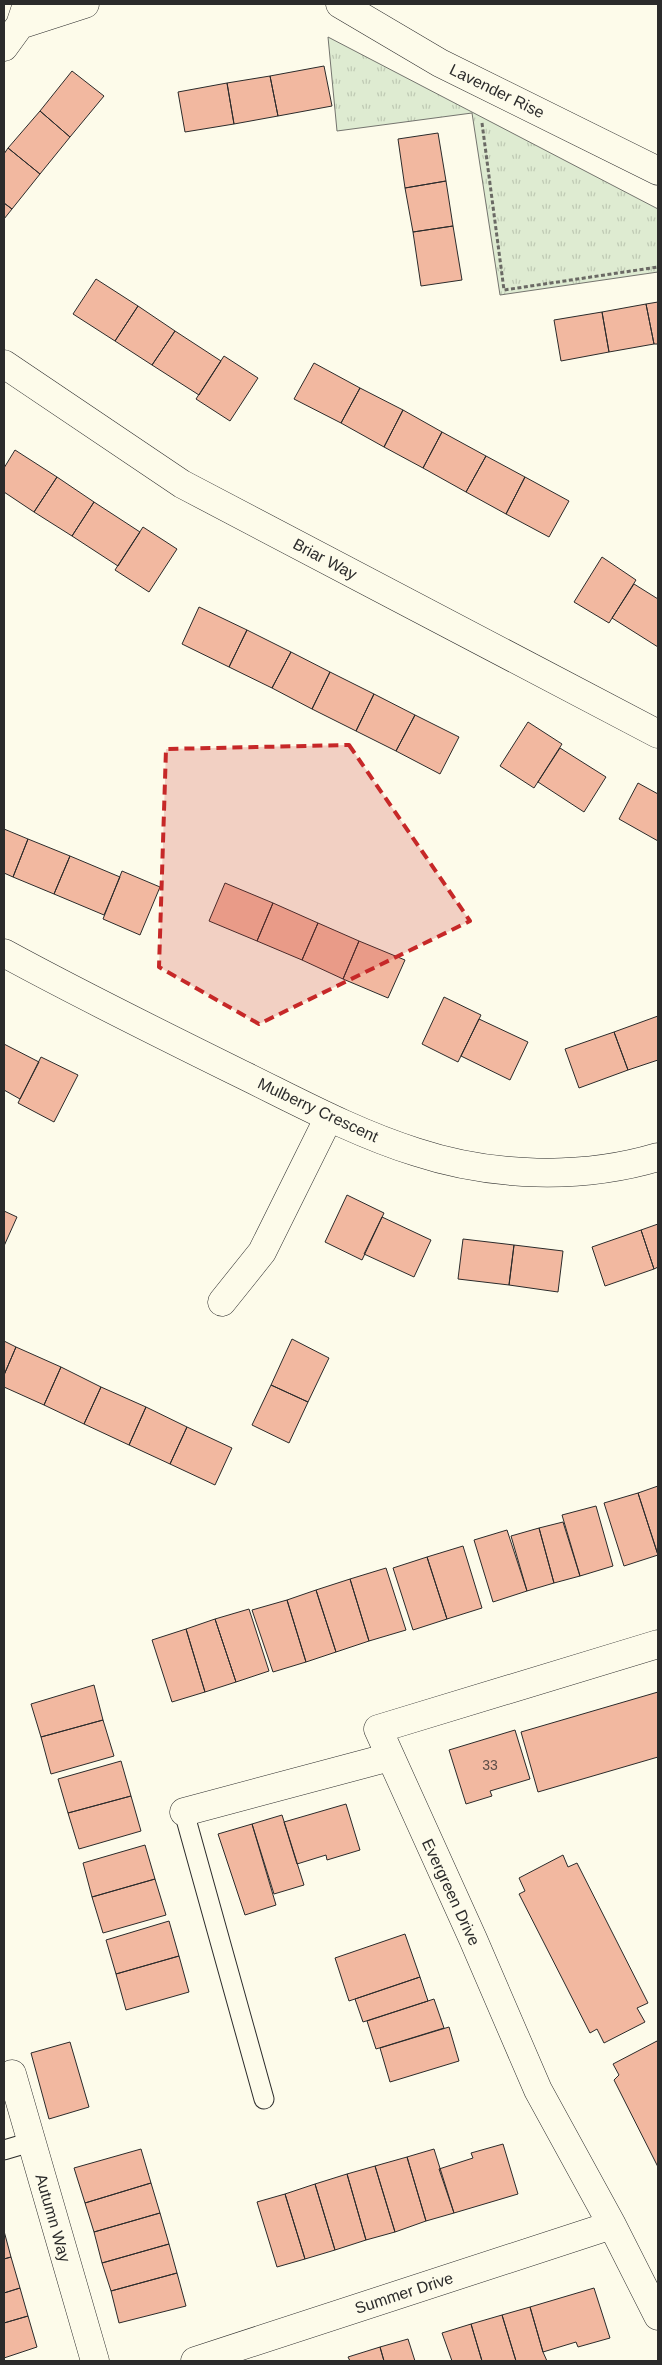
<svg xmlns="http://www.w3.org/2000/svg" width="662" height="2365" viewBox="0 0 662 2365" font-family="Arial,sans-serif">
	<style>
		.grass { fill: url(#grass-tufts); stroke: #74746e }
		.building { fill: #f2b8a0; stroke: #2b2b2b }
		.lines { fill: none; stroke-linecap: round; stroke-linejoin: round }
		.service-casing { stroke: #2b2b2b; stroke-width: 21 }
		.minor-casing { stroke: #2b2b2b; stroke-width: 29 }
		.tertiary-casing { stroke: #2b2b2b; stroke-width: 29 }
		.path { stroke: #6a6964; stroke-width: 3; stroke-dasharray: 4 2.5; stroke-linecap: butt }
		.service { stroke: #fdfbea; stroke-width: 19 }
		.minor { stroke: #fdfbea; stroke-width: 28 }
		.tertiary { stroke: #fdfbea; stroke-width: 28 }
		.marked { fill: #c62828; fill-opacity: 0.2; stroke: #c62828; stroke-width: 4; stroke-dasharray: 10 6; stroke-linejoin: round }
		.labels { text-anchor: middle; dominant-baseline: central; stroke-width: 4; stroke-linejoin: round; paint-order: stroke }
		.number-label { font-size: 14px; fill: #5d4e48 }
		.street-label { font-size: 16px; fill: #2b2b2b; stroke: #fdfbea }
	</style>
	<defs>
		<pattern id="grass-tufts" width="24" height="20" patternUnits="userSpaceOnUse" patternTransform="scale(1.25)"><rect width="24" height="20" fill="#deebd1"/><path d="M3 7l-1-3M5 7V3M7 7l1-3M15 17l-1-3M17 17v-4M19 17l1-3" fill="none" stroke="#bfcab4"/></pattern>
	</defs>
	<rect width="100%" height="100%" fill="#fdfbea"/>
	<path class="grass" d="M328 37 658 209V272L500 295 472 113 337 131Z"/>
	<path class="building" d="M324 66 332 106 278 116 270 76Z
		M72 71 104 96 70 137 40 111Z
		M270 76 278 116 234 124 227 83Z
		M227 83 234 124 185 132 178 92Z
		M40 111 70 137 40 174 8 148Z
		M438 133 446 181 405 188 398 139Z
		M8 148 40 174 12 209 4 203V154Z
		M446 181 453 226 413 232 405 188Z
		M4 203 12 209 4 219Z
		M453 226 462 280 421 286 413 232Z
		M96 279 138 306 115 341 73 314Z
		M658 302V344H654L646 304Z
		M646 304 654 344 609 352 602 312Z
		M138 306 175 331 152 365 115 341Z
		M602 312 609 352 561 361 554 320Z
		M175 331 221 361 199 395 152 365Z
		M224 356 258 378 230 421 196 399Z
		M314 363 360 388 341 423 294 399Z
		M360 388 403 410 384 447 341 423Z
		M403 410 442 432 423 468 384 447Z
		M442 432 486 456 466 492 423 468Z
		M15 450 57 477 34 512 4 492V468Z
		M486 456 525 477 506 514 466 492Z
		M57 477 94 502 72 536 34 512Z
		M525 477 569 501 549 537 506 514Z
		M94 502 140 532 118 566 72 536Z
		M143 527 177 549 149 592 115 570Z
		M602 557 636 580 609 623 574 602Z
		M634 584 658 599V647L612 618Z
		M199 607 247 630 229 667 182 644Z
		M247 630 291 652 272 688 229 667Z
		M291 652 330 672 312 709 272 688Z
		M330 672 374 694 356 731 312 709Z
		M374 694 415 715 396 751 356 731Z
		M415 715 459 737 440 774 396 751Z
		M528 722 562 744 534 788 500 766Z
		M560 748 606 777 584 812 538 782Z
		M638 783 658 794V841L619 819Z
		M4 829 28 839 13 877 4 873Z
		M28 839 70 856 54 894 13 877Z
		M70 856 120 877 104 915 54 894Z
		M122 871 160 887 140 935 103 919Z
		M225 883 273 903 257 941 209 921Z
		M273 903 318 923 302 960 257 941Z
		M318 923 359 941 343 979 302 960Z
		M359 941 405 960 388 998 343 979Z
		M444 997 481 1015 458 1062 422 1044Z
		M658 1016V1060L628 1070 614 1032Z
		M479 1019 528 1042 510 1080 461 1056Z
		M614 1032 628 1070 579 1088 565 1049Z
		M4 1044 39 1062 20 1099 4 1090Z
		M41 1057 78 1075 54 1122 18 1103Z
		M347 1195 384 1213 362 1260 325 1242Z
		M4 1211 17 1217 4 1246Z
		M382 1217 431 1240 414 1277 364 1254Z
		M658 1224V1267L654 1269 641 1230Z
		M641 1230 654 1269 605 1286 592 1247Z
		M463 1239 514 1245 509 1285 458 1279Z
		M514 1245 563 1251 558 1292 509 1285Z
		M292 1339 329 1358 308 1402 271 1385Z
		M4 1341 16 1347 4 1375Z
		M16 1347 61 1367 44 1405 4 1387V1375Z
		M61 1367 101 1387 84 1424 44 1405Z
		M271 1385 308 1402 289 1443 252 1425Z
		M101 1387 146 1407 129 1445 84 1424Z
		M146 1407 187 1427 170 1464 129 1445Z
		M187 1427 232 1448 215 1485 170 1464Z
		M658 1486V1555L638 1493Z
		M638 1493 658 1555 624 1566 604 1503Z
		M596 1506 613 1566 580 1576 562 1515Z
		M563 1522 580 1576 554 1583 539 1528Z
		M539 1528 554 1583 527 1591 511 1536Z
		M507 1530 527 1591 493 1602 474 1540Z
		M463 1546 482 1608 447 1619 427 1557Z
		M427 1557 447 1619 413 1630 393 1568Z
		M386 1568 406 1630 369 1641 350 1579Z
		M350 1579 369 1641 336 1652 316 1590Z
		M316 1590 336 1652 306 1662 287 1600Z
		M287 1600 306 1662 273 1672 252 1610Z
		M249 1609 269 1671 236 1682 215 1619Z
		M215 1619 236 1682 205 1692 186 1629Z
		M186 1629 205 1692 172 1702 152 1640Z
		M94 1685 103 1720 41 1737 31 1704Z
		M658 1692V1757L538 1792 521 1732Z
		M103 1720 114 1756 51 1774 41 1737Z
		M515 1730 530 1779 490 1791 492 1796 466 1804 449 1750Z
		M121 1761 131 1796 68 1813 58 1779Z
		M131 1796 141 1831 79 1849 68 1813Z
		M346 1804 360 1850 327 1860 326 1855 297 1864 284 1822Z
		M282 1815 304 1885 274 1894 252 1824Z
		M252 1824 276 1905 245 1915 218 1834Z
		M145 1845 155 1879 92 1897 83 1863Z
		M563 1855 568 1867 577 1863 648 2003 637 2008 645 2022 604 2043 597 2029 590 2033 519 1894 525 1891 519 1878Z
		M155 1879 166 1915 103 1933 92 1897Z
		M169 1921 179 1956 116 1974 106 1940Z
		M405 1934 420 1977 349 2001 335 1958Z
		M179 1956 189 1992 126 2010 116 1974Z
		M420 1977 428 2001 363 2022 355 1999Z
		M434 1999 444 2028 376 2049 367 2021Z
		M449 2027 459 2061 390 2082 380 2048Z
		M657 2041 658 2044V2167L614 2080 619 2075 613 2064Z
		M70 2042 89 2107 49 2119 31 2053Z
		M503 2144 518 2194 454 2213 439 2169 473 2158 471 2153Z
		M141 2149 151 2183 85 2203 74 2168Z
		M434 2149 454 2213 426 2221 407 2157Z
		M407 2157 426 2221 395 2232 375 2166Z
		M375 2166 395 2232 366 2240 347 2174Z
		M347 2174 366 2240 335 2250 315 2184Z
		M151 2183 160 2213 94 2232 85 2203Z
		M315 2184 335 2250 305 2259 285 2194Z
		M285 2194 305 2259 277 2267 257 2202Z
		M160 2213 169 2244 102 2263 94 2232Z
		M4 2231 11 2257 4 2259Z
		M169 2244 177 2273 111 2291 102 2263Z
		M11 2257 20 2288 4 2293V2259Z
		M177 2273 186 2306 119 2323 111 2291Z
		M20 2288 28 2316 4 2323V2293Z
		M594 2288 610 2338 578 2347 576 2342 543 2352 530 2307Z
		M530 2307 543 2352 547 2361H516L502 2315Z
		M502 2315 516 2361H482L471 2324Z
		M28 2316 37 2347 4 2358V2323Z
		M471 2324 482 2361H452L442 2333Z
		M408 2339 415 2361H384L380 2347Z
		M380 2347 384 2361H350L348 2357Z"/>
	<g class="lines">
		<g class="service-casing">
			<path id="service" d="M184 1812 264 2099
				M4 2150 31 2142"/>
		</g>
		<g class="minor-casing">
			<path id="minor" d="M20 25 85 4
				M4 47 20 25 26 7
				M4 364 182 484 658 734
				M4 953C79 994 156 1032 233 1070 293 1099 352 1132 416 1152 492 1177 581 1180 658 1157
				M222 1302 262 1252 329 1117
				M658 1644 378 1729 473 1939 538 2090 612 2225 658 2316
				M184 1812 390 1757
				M12 2074 95 2361
				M195 2361 612 2225"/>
		</g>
		<g class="tertiary-casing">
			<path id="tertiary" d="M340 4 440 63 658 171"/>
		</g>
		<path class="path" d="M482 123 504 290 658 267"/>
		<use href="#service" class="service"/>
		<use href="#minor" class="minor"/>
		<use href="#tertiary" class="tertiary"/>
	</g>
	<path class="marked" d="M349 745 470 921 259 1024 159 967 166 749Z"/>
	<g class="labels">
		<g class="number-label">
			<text x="490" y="1765">33</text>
		</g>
		<g class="street-label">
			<text transform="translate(497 91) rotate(26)">Lavender Rise</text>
			<text transform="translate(325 559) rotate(28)">Briar Way</text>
			<text transform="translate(318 1110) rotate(25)">Mulberry Crescent</text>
			<text transform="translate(451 1892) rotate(65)">Evergreen Drive</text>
			<text transform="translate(53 2218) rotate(74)">Autumn Way</text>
			<text transform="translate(404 2293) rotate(-18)">Summer Drive</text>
		</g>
	</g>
	<rect width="662" height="2365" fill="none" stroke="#2b2b2b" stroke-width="10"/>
</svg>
